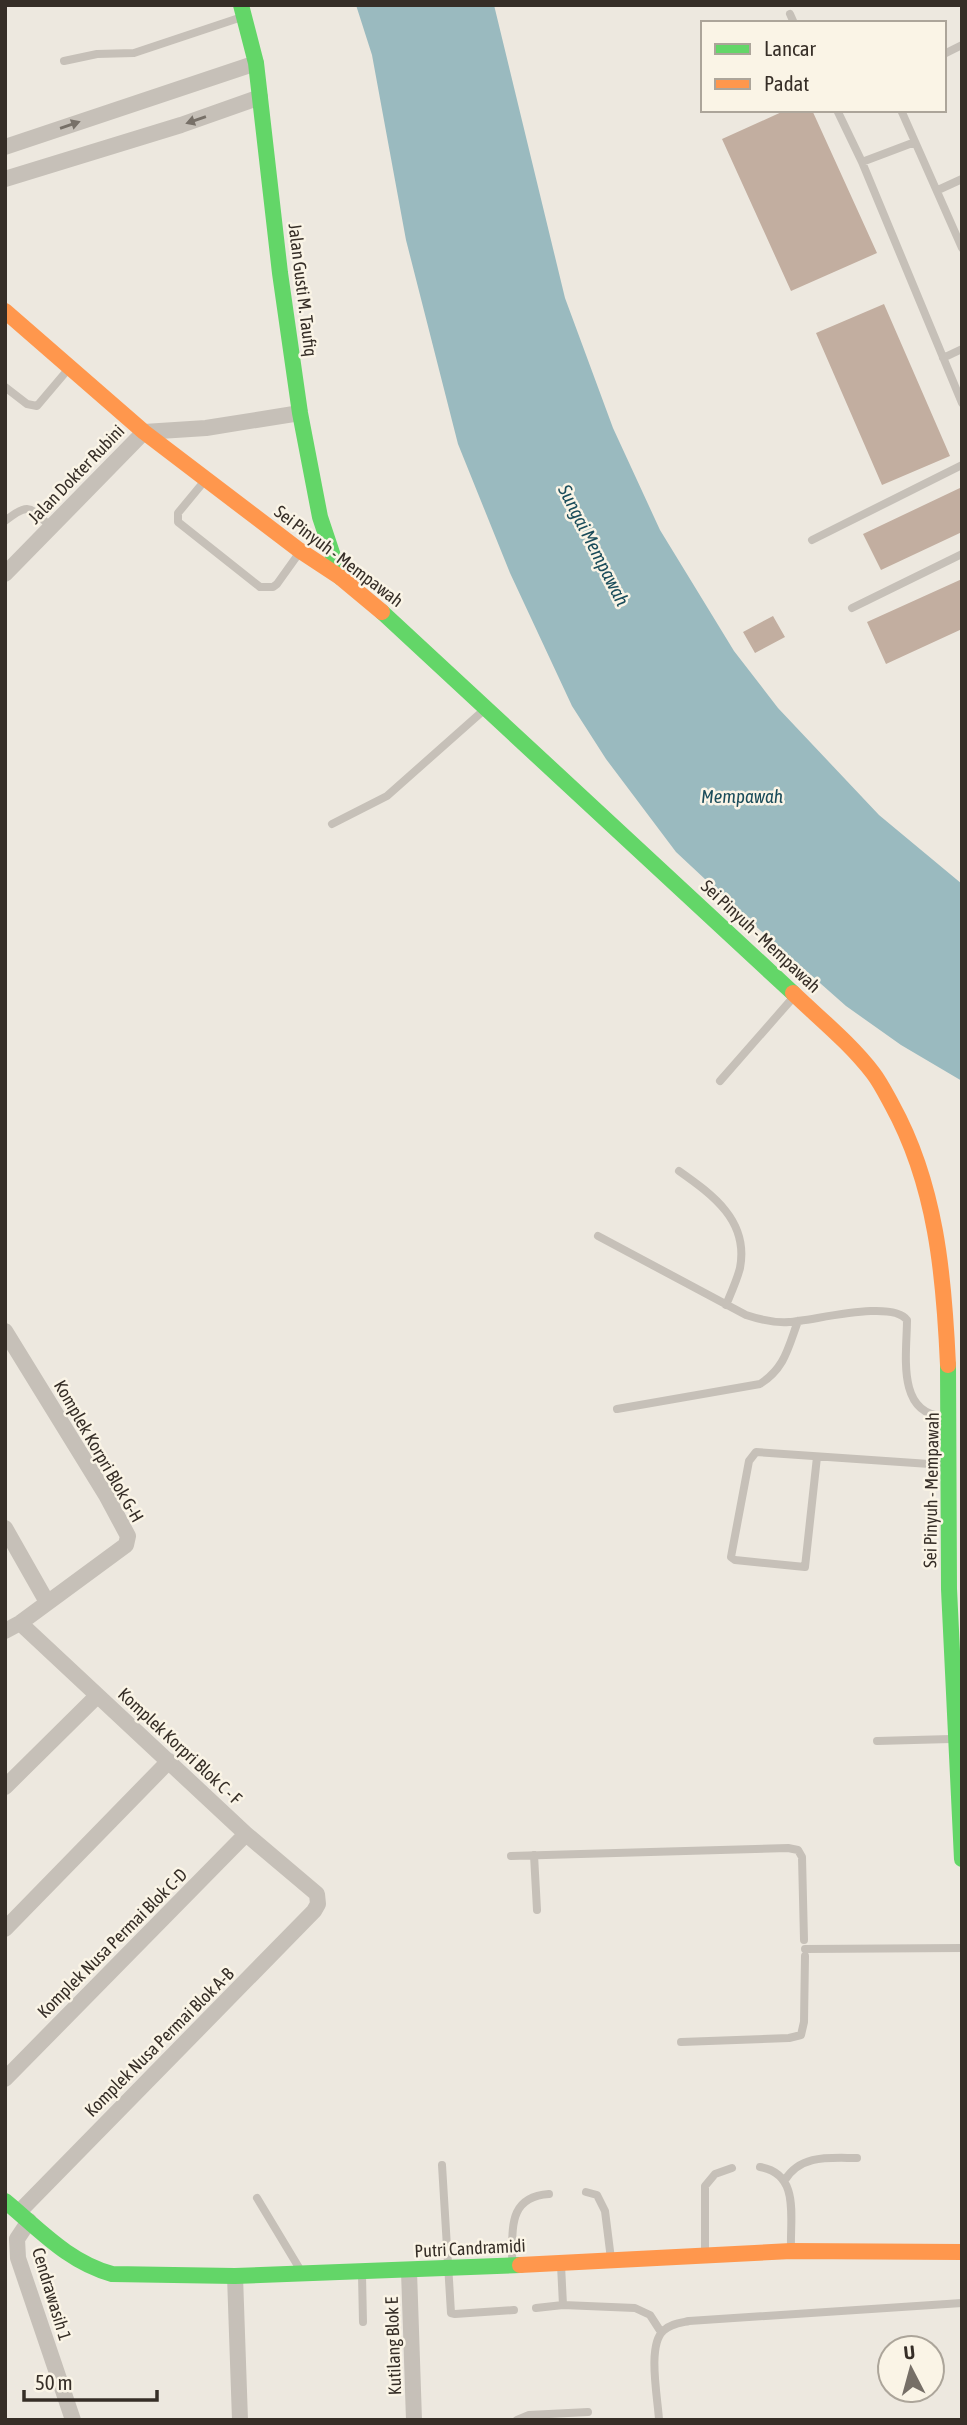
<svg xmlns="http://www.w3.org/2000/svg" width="967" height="2425" viewBox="0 0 967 2425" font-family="'Asap Condensed',sans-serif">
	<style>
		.water { fill: #9ababf }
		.building { fill: #c2aea0 }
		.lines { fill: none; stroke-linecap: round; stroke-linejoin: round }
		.lane { stroke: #c6c0b8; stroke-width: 8 }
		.street { stroke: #c6c0b8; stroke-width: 16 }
		.fast { stroke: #63d668; stroke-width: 16 }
		.slow { stroke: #ff974d; stroke-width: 16 }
		.oneway { fill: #777068 }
		.labels { text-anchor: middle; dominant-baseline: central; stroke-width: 5; stroke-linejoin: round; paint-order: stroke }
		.street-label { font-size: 18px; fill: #362e27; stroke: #faf4e6 }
		.water-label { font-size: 19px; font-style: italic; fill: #1a4c5a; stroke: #faf4e6 }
	</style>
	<rect width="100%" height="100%" fill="#ede8df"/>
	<path class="water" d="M356 5H494L565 298 613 428 660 530 734 651 778 708 879 815 962 884V1081L901 1045 846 1006 752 923 676 852 606 759 572 706 510 573 458 444 406 240 372 55Z"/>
	<path class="building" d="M786 110H812L877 253 791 291 722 139Z
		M884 304 950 456 882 485 816 333Z
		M962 487V532L881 570 863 534Z
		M962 579V629L886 664 867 622Z
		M773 616 785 637 755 653 743 632Z"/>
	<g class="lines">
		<path class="lane" d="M790 14 794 23
			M944 54 962 45
			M64 61 97 54 134 53 242 17
			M837 110 862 162 962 403
			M901 110 962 248
			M862 162 915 142
			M938 190 962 179
			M943 358 962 349
			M5 387 27 404 37 406 65 373
			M202 484 178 513V522L260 587H273L277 584 297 556
			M5 521C30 501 30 508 51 527
			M812 540 962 465
			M852 608 962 554
			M332 824 387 796 484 710
			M720 1081 791 1000
			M679 1171C713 1195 749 1221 740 1268 737 1280 731 1293 726 1305
			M598 1236 746 1315C761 1320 774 1323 789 1322 813 1321 892 1299 907 1320 907 1352 896 1413 942 1416
			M617 1409 760 1384C785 1368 788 1348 798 1321
			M817 1457 805 1567 735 1560 731 1557 749 1461 756 1452 944 1465
			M877 1741 951 1739
			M534 1855 537 1910
			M511 1856 788 1848 798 1850 802 1857 804 1940
			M805 1949 962 1948
			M681 2042 789 2038 801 2035 804 2022 805 1956
			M442 2165 451 2313 455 2314 514 2310
			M760 2167C800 2174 790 2216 791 2248
			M785 2180C801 2154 830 2158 857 2158
			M586 2192 597 2195 605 2211 611 2259
			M257 2198 301 2271
			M705 2255V2186L715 2174 732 2168
			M512 2262C513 2230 507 2197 549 2194
			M362 2275 363 2322
			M563 2305 635 2308 650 2315 661 2332
			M536 2308 563 2305 561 2265
			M517 2420 529 2415 588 2412
			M659 2420C658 2399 647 2346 663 2331 670 2324 680 2323 689 2321L962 2303"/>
		<path class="street" d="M5 147 256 63
			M5 179 181 125 260 97
			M5 574 144 432 206 428 300 413
			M5 1331 106 1495 128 1536 126 1545 20 1623 5 1631
			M5 1528 47 1602
			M5 1787 97 1696
			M5 1929 169 1761
			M5 2079 246 1834
			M19 2212 314 1911 318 1904 317 1894 246 1834 20 1623
			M29 2221 17 2239 18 2258 73 2420
			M409 2271 414 2420
			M235 2276 240 2420"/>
		<path class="fast" d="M241 5 256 63 280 273 300 413 320 517 340 577
			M382 612 793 993
			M948 1365 949 1589 962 1859
			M5 2201C39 2229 68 2262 112 2274L235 2276 520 2265"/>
		<path class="slow" d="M5 311 144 432 299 550 340 577 382 612
			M793 993C820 1019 850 1043 873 1073 880 1082 886 1094 892 1105 936 1185 944 1275 948 1365
			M520 2265 791 2251 962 2252"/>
	</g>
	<defs><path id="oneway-solid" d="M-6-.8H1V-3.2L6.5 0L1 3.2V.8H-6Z" transform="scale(1.75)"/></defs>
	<g class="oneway">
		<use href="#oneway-solid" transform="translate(196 120) rotate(161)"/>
		<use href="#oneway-solid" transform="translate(70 125) rotate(-19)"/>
	</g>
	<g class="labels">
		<g class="street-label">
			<text transform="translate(303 290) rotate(83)">Jalan Gusti M. Taufiq</text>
			<text transform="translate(76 474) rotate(-46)">Jalan Dokter Rubini</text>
			<text transform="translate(339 556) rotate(37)">Sei Pinyuh - Mempawah</text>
			<text transform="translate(761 936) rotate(43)">Sei Pinyuh - Mempawah</text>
			<text transform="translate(99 1451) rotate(60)">Komplek Korpri Blok G-H</text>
			<text transform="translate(931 1490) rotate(-89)">Sei Pinyuh - Mempawah</text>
			<text transform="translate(180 1746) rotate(43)">Komplek Korpri Blok C - F</text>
			<text transform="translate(112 1943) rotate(-45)">Komplek Nusa Permai Blok C-D</text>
			<text transform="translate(159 2042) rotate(-45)">Komplek Nusa Permai Blok A-B</text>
			<text transform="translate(470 2248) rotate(-3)">Putri Candramidi</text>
			<text transform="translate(52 2294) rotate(73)">Cendrawasih 1</text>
			<text transform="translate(393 2346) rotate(-92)">Kutilang Blok E</text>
		</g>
		<g class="water-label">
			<text transform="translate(594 545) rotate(63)">Sungai Mempawah</text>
			<text x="742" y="796">Mempawah</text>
		</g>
	</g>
	<rect width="967" height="2425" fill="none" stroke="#362e27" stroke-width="14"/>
	<rect x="701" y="21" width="245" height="91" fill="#faf4e6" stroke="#aca59a" stroke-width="2"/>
	<rect x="715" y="44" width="35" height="10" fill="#63d668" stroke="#aca59a" stroke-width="2"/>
	<text x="764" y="56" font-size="21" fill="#362e27">Lancar</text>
	<rect x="715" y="79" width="35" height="10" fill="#ff974d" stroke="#aca59a" stroke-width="2"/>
	<text x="764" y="91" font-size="21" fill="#362e27">Padat</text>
	<g transform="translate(911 2369) rotate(354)"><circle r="33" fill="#faf4e6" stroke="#aca59a" stroke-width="2"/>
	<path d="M0-5L12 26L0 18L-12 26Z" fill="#766f67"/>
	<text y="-10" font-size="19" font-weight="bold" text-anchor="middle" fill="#362e27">U</text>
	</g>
	<path d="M24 2390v10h133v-10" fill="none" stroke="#362e27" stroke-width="3.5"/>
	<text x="35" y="2390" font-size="21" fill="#362e27" stroke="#faf4e6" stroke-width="5" paint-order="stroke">50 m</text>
</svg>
